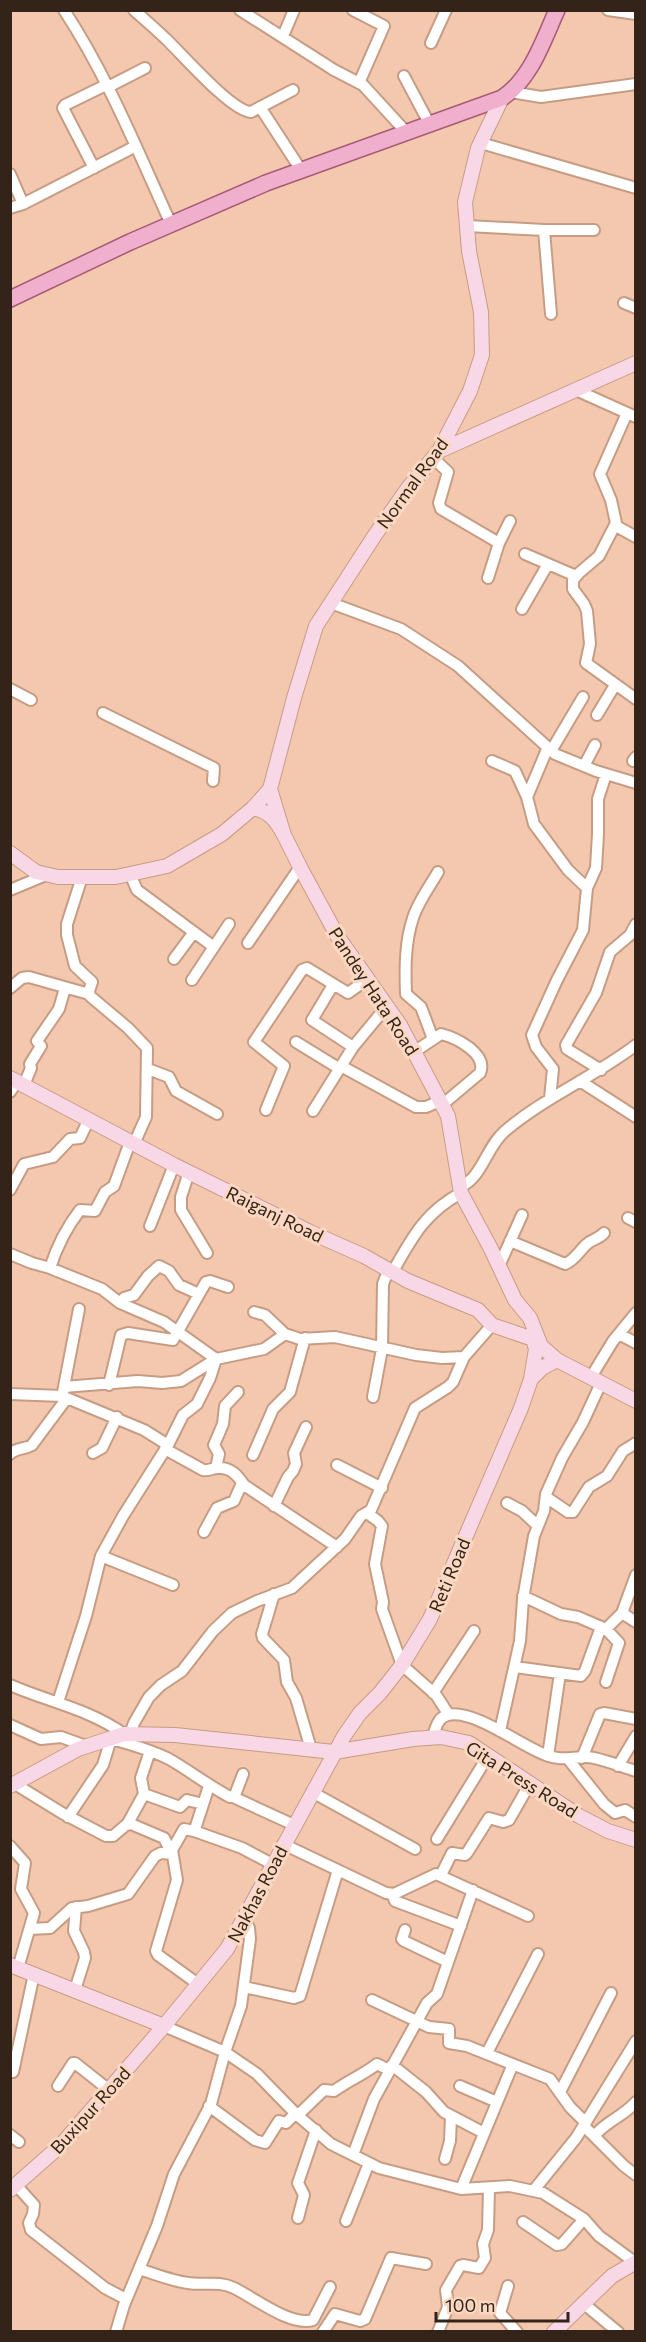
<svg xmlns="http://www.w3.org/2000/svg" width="646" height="2342" viewBox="0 0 646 2342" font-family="Commissioner,sans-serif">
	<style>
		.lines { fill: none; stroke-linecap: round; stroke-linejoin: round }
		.street-casing { stroke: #c69d84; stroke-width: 14 }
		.secondary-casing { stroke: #c69d84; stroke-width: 16 }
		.primary-casing { stroke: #a75b77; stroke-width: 18 }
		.street { stroke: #fff; stroke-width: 10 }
		.secondary { stroke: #f8d7e6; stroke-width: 14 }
		.primary { stroke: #f0afcc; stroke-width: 15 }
		.labels { text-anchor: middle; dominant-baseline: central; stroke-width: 6; stroke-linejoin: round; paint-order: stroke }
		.street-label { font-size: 18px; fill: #332319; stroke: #fad8c2 }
	</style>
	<rect width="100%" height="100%" fill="#f3c8ae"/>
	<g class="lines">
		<g class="street-casing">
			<path id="street" d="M64 10C108 77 138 152 171 224
				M134 10C145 20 156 29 166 39 182 54 231 111 251 112L293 90
				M240 10 334 70 363 85 407 133
				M353 10 384 26 359 83
				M608 10 636 14
				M283 36 294 10
				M431 43 446 10
				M404 76 430 125
				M108 87 145 68
				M511 92 541 97 636 84
				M260 107 301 170
				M481 143 636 188
				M94 168 63 108 65 105 106 85
				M10 174 23 204
				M10 208 23 204 136 146
				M467 226 544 230H594
				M544 230 551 314
				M624 303 636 308
				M576 390 636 417
				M627 413 600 474 611 500 616 523 599 556 579 573 573 580V589L584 604 587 611 590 644 586 663 636 699
				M433 458 448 472 439 503 441 509 499 543
				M616 526 636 537
				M525 554 576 576
				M488 578 499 543 510 521
				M331 603 401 629 458 666 555 754 596 771 636 783
				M522 609 548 564
				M10 689 31 700
				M103 713 214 768 213 781
				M597 715 615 685
				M551 751 583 697
				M492 761 515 771 527 797 534 824 568 870 587 888
				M633 761 636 757
				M584 766 595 745
				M527 797 548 747
				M130 874 137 890 214 947
				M82 877 67 924V935L75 966 92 982 89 991 90 996 128 1028 147 1048 146 1117 134 1144
				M10 890 46 875
				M248 943 300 867
				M174 959 194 932
				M192 980 229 924
				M333 985 312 1020 353 1047
				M10 988 22 978 29 977 89 994
				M433 1039 421 1007 406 994C405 968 405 942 413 918 418 902 430 886 438 872
				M296 1042 340 1069
				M414 1052 441 1034C457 1038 488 1054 480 1073L442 1105
				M341 1066 416 1107H426L440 1101
				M148 1069 169 1077 176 1091 217 1114
				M601 1070 567 1049 566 1045 596 993 610 952 630 935 636 924
				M580 1081 636 1117
				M24 1085 31 1068 30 1064 41 1046 37 1041 59 1009 65 988
				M10 1092 17 1082
				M550 1098 553 1069 536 1047 532 1035 557 980 583 930 587 888 596 868 598 834V799L606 774
				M266 1110 284 1066 254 1042 302 970 307 968 348 993 368 979
				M313 1111 353 1047 387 1006
				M189 1172 181 1197V1210L207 1253
				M460 1187C483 1177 486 1147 505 1131 545 1097 594 1077 636 1045
				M10 1190 24 1164 53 1157 70 1139 80 1138 88 1121
				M628 1218 636 1222
				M150 1226 174 1165
				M510 1241 565 1264C575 1260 579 1251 587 1244 592 1239 599 1239 604 1233
				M10 1254 32 1263 50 1268C57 1246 66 1228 80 1210L95 1211 105 1192 114 1186 130 1142
				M499 1266 522 1215
				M50 1268 102 1289 120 1303 164 1322 216 1359 210 1378 197 1404 183 1415 168 1445
				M392 1273C412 1238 424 1213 461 1193
				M120 1303 124 1298 134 1295 148 1276 159 1266 169 1271 179 1285 199 1294
				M254 1312 265 1315 285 1334
				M619 1334 636 1343
				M591 1377 613 1341 636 1313
				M109 1385 121 1335 128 1333 173 1340 206 1282 210 1281 228 1287
				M64 1387 138 1381 162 1383 181 1381 216 1359 264 1349 285 1334 300 1339 335 1337 416 1355 442 1358 464 1357
				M63 1392 79 1309
				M10 1394 62 1396 144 1430 168 1445 123 1516 101 1556 86 1616 58 1702
				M373 1397 382 1349 383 1284 388 1271
				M165 1449 203 1470C210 1471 212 1468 218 1468 231 1467 238 1476 244 1485L337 1547
				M93 1453 102 1448 117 1417
				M10 1454C17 1447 24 1450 32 1445L67 1398
				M253 1455 273 1409 290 1392 305 1338
				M337 1465 382 1488
				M216 1468 219 1454 214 1445 223 1424 225 1406 238 1392
				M546 1497 568 1512H573L589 1487 607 1476 623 1451 636 1443
				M507 1503 522 1511 538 1526
				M274 1506 288 1477 293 1471 296 1464 294 1453 306 1427
				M367 1513 378 1521 382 1526 375 1564 383 1602 382 1609 402 1665 436 1695 449 1715
				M204 1532 217 1508 234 1501 242 1483
				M101 1556 173 1585
				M274 1594 262 1634 263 1638 284 1660 287 1682 296 1698 311 1749
				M523 1596 561 1614 578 1617 606 1629 622 1613 636 1622
				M622 1613 636 1575
				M515 1667 581 1676 585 1671 601 1627
				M606 1682 619 1643 606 1629
				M10 1685C49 1702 89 1709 124 1734
				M433 1693 474 1631
				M10 1725 41 1739 61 1737 86 1746
				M500 1731 520 1641 523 1599 534 1536 544 1511 546 1494 562 1458 583 1422 601 1383
				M130 1734 134 1723 149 1697 161 1685 182 1671 213 1631 232 1613 257 1601 292 1588 345 1539 361 1516 371 1510 415 1408 448 1387 453 1382 464 1357 492 1325
				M433 1736C436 1727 438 1717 448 1715 474 1709 521 1746 546 1755 561 1761 571 1757 586 1757 599 1757 622 1767 636 1771
				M548 1756 560 1673
				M582 1758 600 1714 604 1713 636 1719
				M568 1759 604 1804 615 1813 625 1810 636 1817
				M618 1766 636 1736
				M15 1784 62 1813 106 1836H113L126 1825 131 1824 164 1838 172 1854 161 1853 155 1856 128 1894 88 1906 72 1908 50 1928 30 1929
				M312 1792 415 1849
				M144 1794 180 1807 187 1800 203 1804
				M233 1797 294 1825
				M68 1817 103 1765 111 1739C130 1744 151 1750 169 1759 190 1771 209 1786 230 1797L235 1795 243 1774
				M128 1823 144 1794 141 1778 150 1751
				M194 1831 242 1848 272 1864
				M437 1839 488 1756
				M283 1844 386 1893 394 1894 436 1874 528 1916
				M10 1846 25 1863 21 1889 34 1913 18 1968
				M441 1875 452 1853 465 1855 467 1853 489 1818 503 1822 509 1820 529 1785
				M392 1894 395 1901 461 1926
				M405 1930 402 1939 404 1941 448 1962
				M198 1984 158 1955 156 1951 177 1880 172 1850 184 1829 194 1831 195 1829 209 1786
				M244 1987 294 1998 300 1996 338 1870
				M75 1990 85 1958 84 1952 74 1931 76 1907
				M372 2000 429 2027 449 2029V2043L467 2046 550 2079 570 2107 586 2123
				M164 2026 225 2052 257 2074 296 2114 331 2144 379 2168 461 2189 510 2186 543 2193 584 2219 599 2236 636 2263
				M487 2053 538 1954
				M392 2065 426 2092 444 2112 484 2133
				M13 2072 34 1974
				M58 2086 73 2063H75L109 2090
				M460 2086 497 2102
				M560 2092 611 1993
				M209 2106 255 2140 265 2143 279 2121 286 2123 296 2113
				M298 2115 324 2090 334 2091C349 2080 363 2075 377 2064L389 2070
				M584 2126 624 2166 636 2175
				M10 2135 19 2142
				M594 2136C608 2120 621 2118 636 2102
				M353 2155 374 2099 427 2003 437 1994 473 1890
				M445 2159 450 2141 451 2116
				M16 2185 34 2205 33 2214 29 2223 31 2230 105 2288 126 2299
				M461 2189 513 2064
				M534 2190 576 2138 636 2041
				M298 2218 304 2195 298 2183 316 2130
				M346 2221 369 2163
				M523 2222 557 2245 562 2244 584 2219
				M139 2269C155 2274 172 2281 188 2283 204 2286 218 2280 234 2288 253 2297 291 2327 313 2320L330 2287
				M508 2286 500 2313 517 2332
				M583 2303 618 2332
				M116 2332 124 2305 157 2226 174 2174 211 2104 225 2052 241 2006 250 1939 249 1928 244 1917
				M323 2332 335 2314 360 2321 365 2319 391 2258 426 2264
				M438 2332 448 2307 446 2290 460 2266 463 2265 479 2268 485 2258 483 2244 488 2230 489 2188"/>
		</g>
		<g class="secondary-casing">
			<path id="secondary" d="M439 451 636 363
				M270 789 294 698 316 626 375 535 408 488 439 451 470 391 482 355 481 312 469 251 465 202 478 148 502 98
				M284 835C276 820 270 812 253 808L270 789 284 835 300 867 338 937 400 1025 448 1116 461 1193 491 1249 515 1300 530 1318 541 1346
				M10 853 36 872 58 877H116L167 866 222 834 253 808
				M10 1078 174 1165 310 1232 364 1256 408 1281 478 1310 492 1325 533 1339 536 1349
				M557 1360 542 1368 531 1379 536 1349 541 1346 557 1360 636 1401
				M10 1786 78 1749 124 1734 175 1735 334 1752 413 1739 441 1737 469 1743 579 1816 608 1831 636 1840
				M10 1965 164 2026
				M10 2190 61 2145 164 2026 227 1949 344 1736 360 1713 380 1693 402 1665 430 1619 521 1408 531 1379
				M554 2332 612 2276 636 2262"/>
		</g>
		<g class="primary-casing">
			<path id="primary" d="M10 299 130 242 266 183 502 98C531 79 543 41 557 10"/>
		</g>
		<use href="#street" class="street"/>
		<use href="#secondary" class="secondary"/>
		<use href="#primary" class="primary"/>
	</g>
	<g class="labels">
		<g class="street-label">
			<text transform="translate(412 483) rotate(-54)">Normal Road</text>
			<text transform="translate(374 991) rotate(57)">Pandey Hata Road</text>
			<text transform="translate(275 1214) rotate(26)">Raiganj Road</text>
			<text transform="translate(449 1575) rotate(-67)">Reti Road</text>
			<text transform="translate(522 1779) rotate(32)">Gita Press Road</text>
			<text transform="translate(257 1894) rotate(-62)">Nakhas Road</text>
			<text transform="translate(90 2110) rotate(-48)">Buxipur Road</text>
		</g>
	</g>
	<rect width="646" height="2342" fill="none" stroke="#332319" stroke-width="24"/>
	<path d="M436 2312v9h132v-9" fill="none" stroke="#332319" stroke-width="3"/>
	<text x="445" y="2312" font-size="18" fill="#332319" stroke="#fad8c2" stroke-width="4.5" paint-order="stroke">100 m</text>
</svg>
